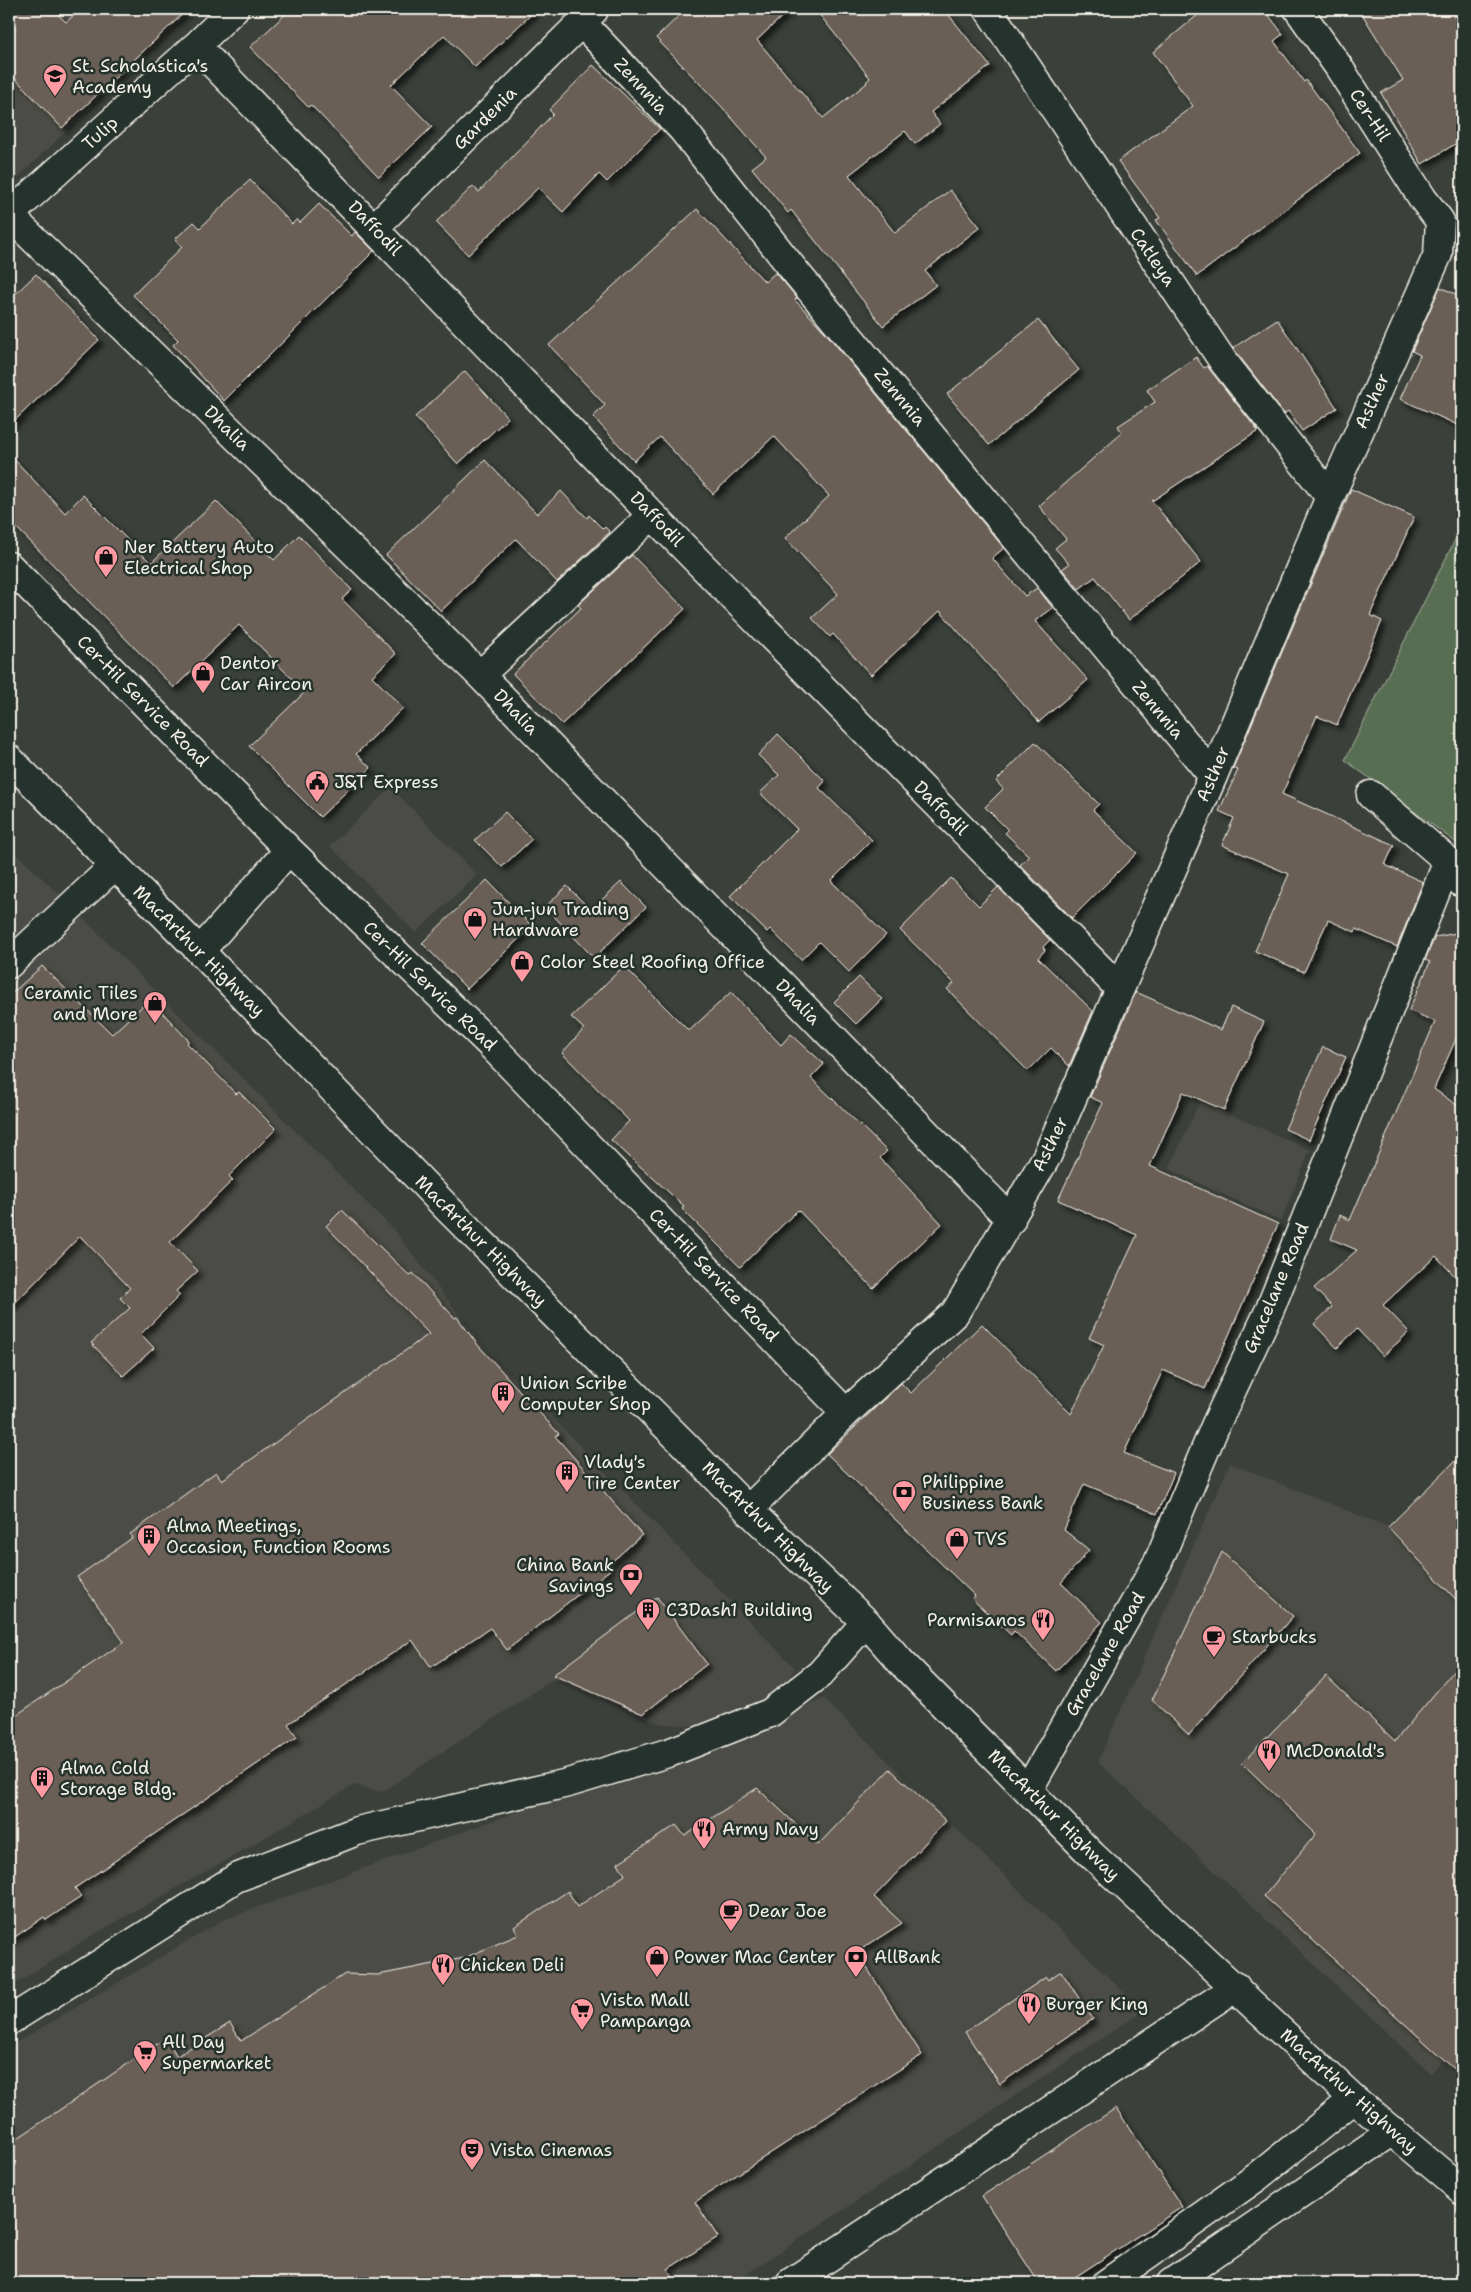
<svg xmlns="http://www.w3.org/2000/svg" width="1471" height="2292" viewBox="0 0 1471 2292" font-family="'Shantell Sans',sans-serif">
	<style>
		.built { fill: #4c4c46 }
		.green { fill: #596e53; stroke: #a6b09e }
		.building { fill: #6b5f57; stroke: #f4f1e8; filter: url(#shadow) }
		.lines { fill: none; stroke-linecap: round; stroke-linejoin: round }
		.minor-casing { stroke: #f4f1e8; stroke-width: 31 }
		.highway-casing { stroke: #f4f1e8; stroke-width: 31 }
		.minor { stroke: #26332d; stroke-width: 28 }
		.highway { stroke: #26332d; stroke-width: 28 }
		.labels { text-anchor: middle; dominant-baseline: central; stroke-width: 5; stroke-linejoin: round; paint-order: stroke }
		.poi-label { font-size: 18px; fill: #f4f1e8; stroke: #26332d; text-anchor: start }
		.street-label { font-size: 18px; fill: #f4f1e8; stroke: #26332d }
	</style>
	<defs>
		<filter id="shadow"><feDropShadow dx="4.5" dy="4.5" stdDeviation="2.5" flood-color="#0009"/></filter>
	</defs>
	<rect width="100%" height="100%" fill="#3b403a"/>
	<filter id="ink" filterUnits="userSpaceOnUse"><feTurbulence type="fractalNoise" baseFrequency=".02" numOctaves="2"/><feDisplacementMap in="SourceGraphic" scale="10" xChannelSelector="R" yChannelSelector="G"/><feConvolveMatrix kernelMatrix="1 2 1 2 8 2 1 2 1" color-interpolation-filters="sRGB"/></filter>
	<g filter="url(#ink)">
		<path class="built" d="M9 9H193L9 186Z
			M391 787 477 875 416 933 330 846Z
			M9 847 60 895 9 947Z
			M77 912 394 1230 492 1358 520 1384 795 1668 784 1685 755 1708 712 1726 661 1724 554 1679 382 1792 354 1785 232 1857 91 1936 9 1988V978Z
			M1200 1101 1310 1150 1281 1221 1169 1169Z
			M1462 1460V2037L1431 2074 1098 1762 1230 1463 1388 1527Z
			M824 1699 1143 2011 733 2283H9V2047L223 1920Z"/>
		<path class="green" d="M1462 526V847L1345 760Z"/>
		<path class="building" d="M9 9H52L66 22 81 9H188L62 128 9 72Z
			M291 9H537L475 67 444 35 391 85 432 127 379 177 311 105 308 107 250 47Z
			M686 9H790L757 40 823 118 867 83 866 82 870 78 815 9H944L990 66 931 112 940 124 915 144 905 131 849 175 895 233 950 190 980 227 925 271 936 285 883 326 791 210 788 213 752 168 766 157 722 107 656 38Z
			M1205 9H1264L1283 34 1274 41 1304 82 1306 80 1360 153 1197 276 1156 220 1160 218 1118 161 1193 106 1153 52Z
			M1359 9H1449L1462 30V140L1422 164 1381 93 1403 80Z
			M593 65 660 129 607 182 599 174 563 212 538 188 468 255 436 222 473 186 479 192 553 114 549 110Z
			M250 180 292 224 297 219 300 223 319 204 352 236 355 232 374 251 224 401 173 345 178 340 133 295 182 247 175 239 194 222 200 228Z
			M697 209 765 282 775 273 784 282 797 298 795 300 825 332 1004 548 992 558 1025 596 1037 588 1053 608 1035 621 1088 680 1039 722 940 611 871 675 833 634 830 637 812 618 838 594 785 538 829 496 774 436 713 494 660 437 634 461 593 417 605 405 549 345Z
			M36 274 99 340 9 426V300Z
			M1440 287 1462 297V427L1400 399 1420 355 1412 351Z
			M1277 319 1337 408 1302 431 1288 411 1284 414 1233 348Z
			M1038 320 1079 370 989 445 947 394Z
			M1196 357 1204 368 1207 366 1258 431 1152 501 1201 562 1129 620 1095 577 1079 589 1062 569 1069 564 1055 548 1066 539 1039 506 1122 433 1118 426 1155 402 1147 390Z
			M465 371 508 418 458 464 415 417Z
			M9 454 65 513 83 495 151 563 216 501 274 560 299 535 352 590 342 599 396 654 372 676 403 708 356 754 371 768 320 817 249 746 305 692 239 625 174 688 9 520Z
			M485 460 537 514 561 491 587 518 589 515 603 529 605 527 610 532 557 582 516 539 441 611 386 555Z
			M1351 489 1414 517 1370 615 1382 621 1337 725 1317 716 1282 794 1394 845 1385 865 1423 882 1397 947 1356 929 1355 932 1328 920 1304 972 1255 951 1289 874 1222 845 1234 818 1219 811 1238 770 1233 768Z
			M632 555 685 609 562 724 513 674 581 608 578 605Z
			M778 734 825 781 819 788 872 840 831 881 886 935 849 972 819 942 801 960 770 929 767 932 730 896 797 829 760 793 779 775 758 755Z
			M1035 742 1099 804 1093 810 1137 853 1072 918 1020 865 1029 856 1005 833 1008 830 985 807 1003 789 996 781Z
			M505 812 532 839 502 867 475 840Z
			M951 878 979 906 998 887 1050 940 1043 947 1045 950 1038 958 1093 1011 1069 1066 1051 1048 1028 1071 947 989 954 983 900 930Z
			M487 880 532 926 467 989 422 943Z
			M621 882 646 907 594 958 545 907 567 886 591 910Z
			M1462 932V1034L1459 1032 1434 1089 1462 1109V1284L1436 1256 1383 1305 1409 1332 1383 1356 1357 1329 1337 1348 1314 1324 1332 1307 1314 1288 1357 1250 1331 1239 1340 1215 1350 1220 1435 1022 1409 1010 1430 962 1425 960 1435 937Z
			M42 966 112 1034 150 999 189 1041 187 1043 236 1094 239 1092 276 1129 229 1176 233 1180 170 1242 198 1271 176 1291 180 1295 141 1334 154 1348 123 1376 91 1343 130 1308 120 1298 130 1288 80 1236 9 1309V996Z
			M624 966 689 1031 731 992 781 1045 791 1034 824 1064 811 1078 887 1151 880 1158 942 1224 873 1288 798 1210 740 1267 682 1209 684 1206 611 1140 629 1121 562 1053 584 1029 571 1017Z
			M859 977 882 999 856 1024 834 1002Z
			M1136 992 1221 1030 1231 1007 1264 1022 1224 1110 1183 1092 1150 1166 1278 1224 1205 1389 1163 1370 1124 1453 1174 1473 1157 1514 1084 1484 1064 1530 1089 1550 1061 1583 1102 1622 1056 1671 1014 1631 1011 1635 972 1599 975 1596 827 1454 901 1383 911 1393 982 1324 1071 1414 1104 1345 1089 1338 1137 1235 1058 1200 1103 1103 1090 1097Z
			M1323 1047 1346 1057 1309 1140 1285 1129Z
			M342 1210 410 1276 413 1273 455 1318 457 1317 477 1344 559 1434 555 1436 642 1535 608 1565 611 1569 507 1650 490 1628 431 1667 412 1640 288 1724 297 1737 75 1888 81 1897 46 1920 44 1917 9 1941V1720L124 1642 77 1577 132 1538 130 1534 216 1472 222 1480 429 1334 326 1226Z
			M1462 1454V1606L1388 1527Z
			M1222 1552 1293 1616 1189 1735 1152 1700Z
			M657 1597 707 1664 643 1714 553 1675Z
			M1462 1661V2076L1264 1896 1316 1834 1242 1763 1326 1676 1395 1741Z
			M890 1769 946 1821 874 1897 902 1923 857 1952 922 2055 695 2202 718 2237 668 2269 676 2283H9V2144L166 2038 177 2056 230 2023 241 2041 345 1974 378 1975 464 1958 518 1935 514 1927 568 1891 577 1907 625 1875 618 1863 676 1825 685 1836 757 1788 818 1845Z
			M1061 1971 1093 2019 1000 2084 965 2032 1046 1977 1048 1980Z
			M1116 2108 1182 2207 1066 2283H1039L982 2196Z"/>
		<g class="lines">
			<g class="minor-casing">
				<path id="minor" d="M988 9 1223 361 1330 497
					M582 23 683 130 798 275 1213 776
					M196 46 652 515 1120 989
					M9 215 480 675 1011 1220
					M9 215 196 46 234 9
					M375 227 594 10
					M9 566 289 850 489 1043 846 1413
					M480 675 652 515
					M1371 795 1448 861 1462 883
					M200 951 289 850
					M9 964 114 866
					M748 1510 846 1413 955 1313 1047 1156 1213 776 1330 497 1438 254 1440 221 1423 199 1338 66 1298 9
					M1028 1790 1158 1562 1216 1424 1270 1309 1448 861
					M9 2021 236 1878 357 1831 568 1783 671 1752 770 1713 820 1674 866 1622
					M790 2283 1236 1987
					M1107 2283 1257 2177 1354 2099
					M1171 2283 1393 2131"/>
			</g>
			<g class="highway-casing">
				<path id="highway" d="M9 759 200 951 448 1209 683 1443 748 1510 866 1622 900 1661 1092 1855 1354 2099 1462 2190"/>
			</g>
			<use href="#minor" class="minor"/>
			<use href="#highway" class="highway"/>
		</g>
	</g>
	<defs>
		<g id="school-pin" transform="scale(1.25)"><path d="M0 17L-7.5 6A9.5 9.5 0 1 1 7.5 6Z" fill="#ff9aa2" stroke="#26332d"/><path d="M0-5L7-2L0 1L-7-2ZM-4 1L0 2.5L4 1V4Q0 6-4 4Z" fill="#111"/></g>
		<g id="shop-pin" transform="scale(1.25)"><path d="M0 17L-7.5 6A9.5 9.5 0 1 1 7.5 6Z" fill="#ff9aa2" stroke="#26332d"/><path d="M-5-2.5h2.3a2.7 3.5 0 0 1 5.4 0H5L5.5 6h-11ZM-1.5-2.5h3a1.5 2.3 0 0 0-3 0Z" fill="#111"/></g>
		<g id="civic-pin" transform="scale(1.25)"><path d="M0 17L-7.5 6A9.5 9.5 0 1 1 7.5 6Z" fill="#ff9aa2" stroke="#26332d"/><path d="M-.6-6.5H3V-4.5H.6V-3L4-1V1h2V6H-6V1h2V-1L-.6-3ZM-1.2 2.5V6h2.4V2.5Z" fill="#111"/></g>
		<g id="building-pin" transform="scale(1.25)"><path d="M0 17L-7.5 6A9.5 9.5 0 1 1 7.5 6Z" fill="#ff9aa2" stroke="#26332d"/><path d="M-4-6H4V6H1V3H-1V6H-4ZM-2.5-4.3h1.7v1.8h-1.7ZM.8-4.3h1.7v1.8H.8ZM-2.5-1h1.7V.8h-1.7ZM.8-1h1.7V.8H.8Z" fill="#111"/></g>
		<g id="bank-pin" transform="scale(1.25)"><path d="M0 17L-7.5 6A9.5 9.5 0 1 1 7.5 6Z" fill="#ff9aa2" stroke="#26332d"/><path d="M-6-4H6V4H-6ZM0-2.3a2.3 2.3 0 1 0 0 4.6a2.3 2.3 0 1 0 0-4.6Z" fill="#111"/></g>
		<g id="restaurant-pin" transform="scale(1.25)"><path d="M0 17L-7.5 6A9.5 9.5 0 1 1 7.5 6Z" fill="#ff9aa2" stroke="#26332d"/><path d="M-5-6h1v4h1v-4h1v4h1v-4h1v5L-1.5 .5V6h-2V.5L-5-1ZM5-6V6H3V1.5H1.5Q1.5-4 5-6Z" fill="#111"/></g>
		<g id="cafe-pin" transform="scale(1.25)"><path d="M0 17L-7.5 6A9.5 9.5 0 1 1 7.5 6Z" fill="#ff9aa2" stroke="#26332d"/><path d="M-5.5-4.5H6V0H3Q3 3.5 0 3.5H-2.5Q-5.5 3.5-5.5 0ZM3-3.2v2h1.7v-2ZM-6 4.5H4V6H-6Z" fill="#111"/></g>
		<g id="supermarket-pin" transform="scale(1.25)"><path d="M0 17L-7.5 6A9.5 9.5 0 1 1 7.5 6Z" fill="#ff9aa2" stroke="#26332d"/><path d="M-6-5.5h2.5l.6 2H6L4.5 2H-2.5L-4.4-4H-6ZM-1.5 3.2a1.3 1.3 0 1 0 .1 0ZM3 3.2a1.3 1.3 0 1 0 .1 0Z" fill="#111"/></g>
		<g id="theatre-pin" transform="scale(1.25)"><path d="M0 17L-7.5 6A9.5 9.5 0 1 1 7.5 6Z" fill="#ff9aa2" stroke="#26332d"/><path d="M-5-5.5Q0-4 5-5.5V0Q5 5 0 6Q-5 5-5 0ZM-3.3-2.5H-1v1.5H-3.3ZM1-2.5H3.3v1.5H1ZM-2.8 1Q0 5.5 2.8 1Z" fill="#111"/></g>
	</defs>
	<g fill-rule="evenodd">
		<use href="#school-pin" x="55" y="76"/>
		<use href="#shop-pin" x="106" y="557"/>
		<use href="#shop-pin" x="203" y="673"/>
		<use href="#civic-pin" x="317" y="782"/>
		<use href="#shop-pin" x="475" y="919"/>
		<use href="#shop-pin" x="522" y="962"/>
		<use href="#shop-pin" x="155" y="1003"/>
		<use href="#building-pin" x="503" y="1393"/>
		<use href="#building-pin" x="567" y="1472"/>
		<use href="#bank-pin" x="904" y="1492"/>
		<use href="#building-pin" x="149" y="1536"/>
		<use href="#shop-pin" x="957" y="1539"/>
		<use href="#bank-pin" x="631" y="1575"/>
		<use href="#building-pin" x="648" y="1610"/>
		<use href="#restaurant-pin" x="1043" y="1620"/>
		<use href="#cafe-pin" x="1214" y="1637"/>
		<use href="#restaurant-pin" x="1269" y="1751"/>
		<use href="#building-pin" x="42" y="1778"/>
		<use href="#restaurant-pin" x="704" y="1829"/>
		<use href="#cafe-pin" x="731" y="1911"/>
		<use href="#shop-pin" x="657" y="1957"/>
		<use href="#bank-pin" x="856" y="1957"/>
		<use href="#restaurant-pin" x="443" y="1965"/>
		<use href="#restaurant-pin" x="1029" y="2004"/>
		<use href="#supermarket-pin" x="582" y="2010"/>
		<use href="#supermarket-pin" x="145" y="2052"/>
		<use href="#theatre-pin" x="472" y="2150"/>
	</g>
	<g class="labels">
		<g class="poi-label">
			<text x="72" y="66">St. Scholastica's<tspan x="72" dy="21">Academy</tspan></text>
			<text x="124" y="547">Ner Battery Auto<tspan x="124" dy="21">Electrical Shop</tspan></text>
			<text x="220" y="663">Dentor<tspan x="220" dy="21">Car Aircon</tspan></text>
			<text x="334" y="782">J&amp;T Express</text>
			<text x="492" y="909">Jun-jun Trading<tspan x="492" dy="21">Hardware</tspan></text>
			<text x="540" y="962">Color Steel Roofing Office</text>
			<text x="138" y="993" text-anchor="end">Ceramic Tiles<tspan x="138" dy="21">and More</tspan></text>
			<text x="520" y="1383">Union Scribe<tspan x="520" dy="21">Computer Shop</tspan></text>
			<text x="584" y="1462">Vlady's<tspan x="584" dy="21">Tire Center</tspan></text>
			<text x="922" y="1482">Philippine<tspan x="922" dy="21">Business Bank</tspan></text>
			<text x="166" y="1526">Alma Meetings,<tspan x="166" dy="21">Occasion, Function Rooms</tspan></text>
			<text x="974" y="1539">TVS</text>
			<text x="614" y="1565" text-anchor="end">China Bank<tspan x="614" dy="21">Savings</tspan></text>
			<text x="666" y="1610">C3Dash1 Building</text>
			<text x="1026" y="1620" text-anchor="end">Parmisanos</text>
			<text x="1232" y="1637">Starbucks</text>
			<text x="1286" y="1751">McDonald's</text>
			<text x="60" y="1768">Alma Cold<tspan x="60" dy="21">Storage Bldg.</tspan></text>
			<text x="722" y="1829">Army Navy</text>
			<text x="748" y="1911">Dear Joe</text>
			<text x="674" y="1957">Power Mac Center</text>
			<text x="874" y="1957">AllBank</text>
			<text x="460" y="1965">Chicken Deli</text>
			<text x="600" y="2000">Vista Mall<tspan x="600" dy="21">Pampanga</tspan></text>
			<text x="1046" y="2004">Burger King</text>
			<text x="162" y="2042">All Day<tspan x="162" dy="21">Supermarket</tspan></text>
			<text x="490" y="2150">Vista Cinemas</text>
		</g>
		<g class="street-label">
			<text transform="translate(641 86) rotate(47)">Zennnia</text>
			<text transform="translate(1370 115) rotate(57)">Cer-Hil</text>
			<text transform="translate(485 118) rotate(-45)">Gardenia</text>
			<text transform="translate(100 133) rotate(-42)">Tulip</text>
			<text transform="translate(375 228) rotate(46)">Daffodil</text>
			<text transform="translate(1153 257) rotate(56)">Catleya</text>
			<text transform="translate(900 397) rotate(50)">Zennnia</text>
			<text transform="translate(1372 401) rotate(-66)">Asther</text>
			<text transform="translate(227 428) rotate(44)">Dhalia</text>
			<text transform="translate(657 519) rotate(46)">Daffodil</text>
			<text transform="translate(143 701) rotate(45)">Cer-Hil Service Road</text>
			<text transform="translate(1158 710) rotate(50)">Zennnia</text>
			<text transform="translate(516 712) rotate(46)">Dhalia</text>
			<text transform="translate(1213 774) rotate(-67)">Asther</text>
			<text transform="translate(941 808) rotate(45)">Daffodil</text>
			<text transform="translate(199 951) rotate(45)">MacArthur Highway</text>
			<text transform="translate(430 986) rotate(44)">Cer-Hil Service Road</text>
			<text transform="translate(798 1002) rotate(46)">Dhalia</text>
			<text transform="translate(1050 1144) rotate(-64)">Asther</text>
			<text transform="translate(481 1241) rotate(45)">MacArthur Highway</text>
			<text transform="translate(714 1275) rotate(46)">Cer-Hil Service Road</text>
			<text transform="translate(1276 1288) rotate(-67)">Gracelane Road</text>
			<text transform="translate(768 1527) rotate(45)">MacArthur Highway</text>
			<text transform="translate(1105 1654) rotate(-60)">Gracelane Road</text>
			<text transform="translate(1054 1815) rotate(45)">MacArthur Highway</text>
			<text transform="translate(1349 2091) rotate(42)">MacArthur Highway</text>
		</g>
	</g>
	<rect width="1471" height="2292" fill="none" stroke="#26332d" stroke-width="30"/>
	<rect x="15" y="15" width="1441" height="2262" fill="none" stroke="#f4f1e8" stroke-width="2" filter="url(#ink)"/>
</svg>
